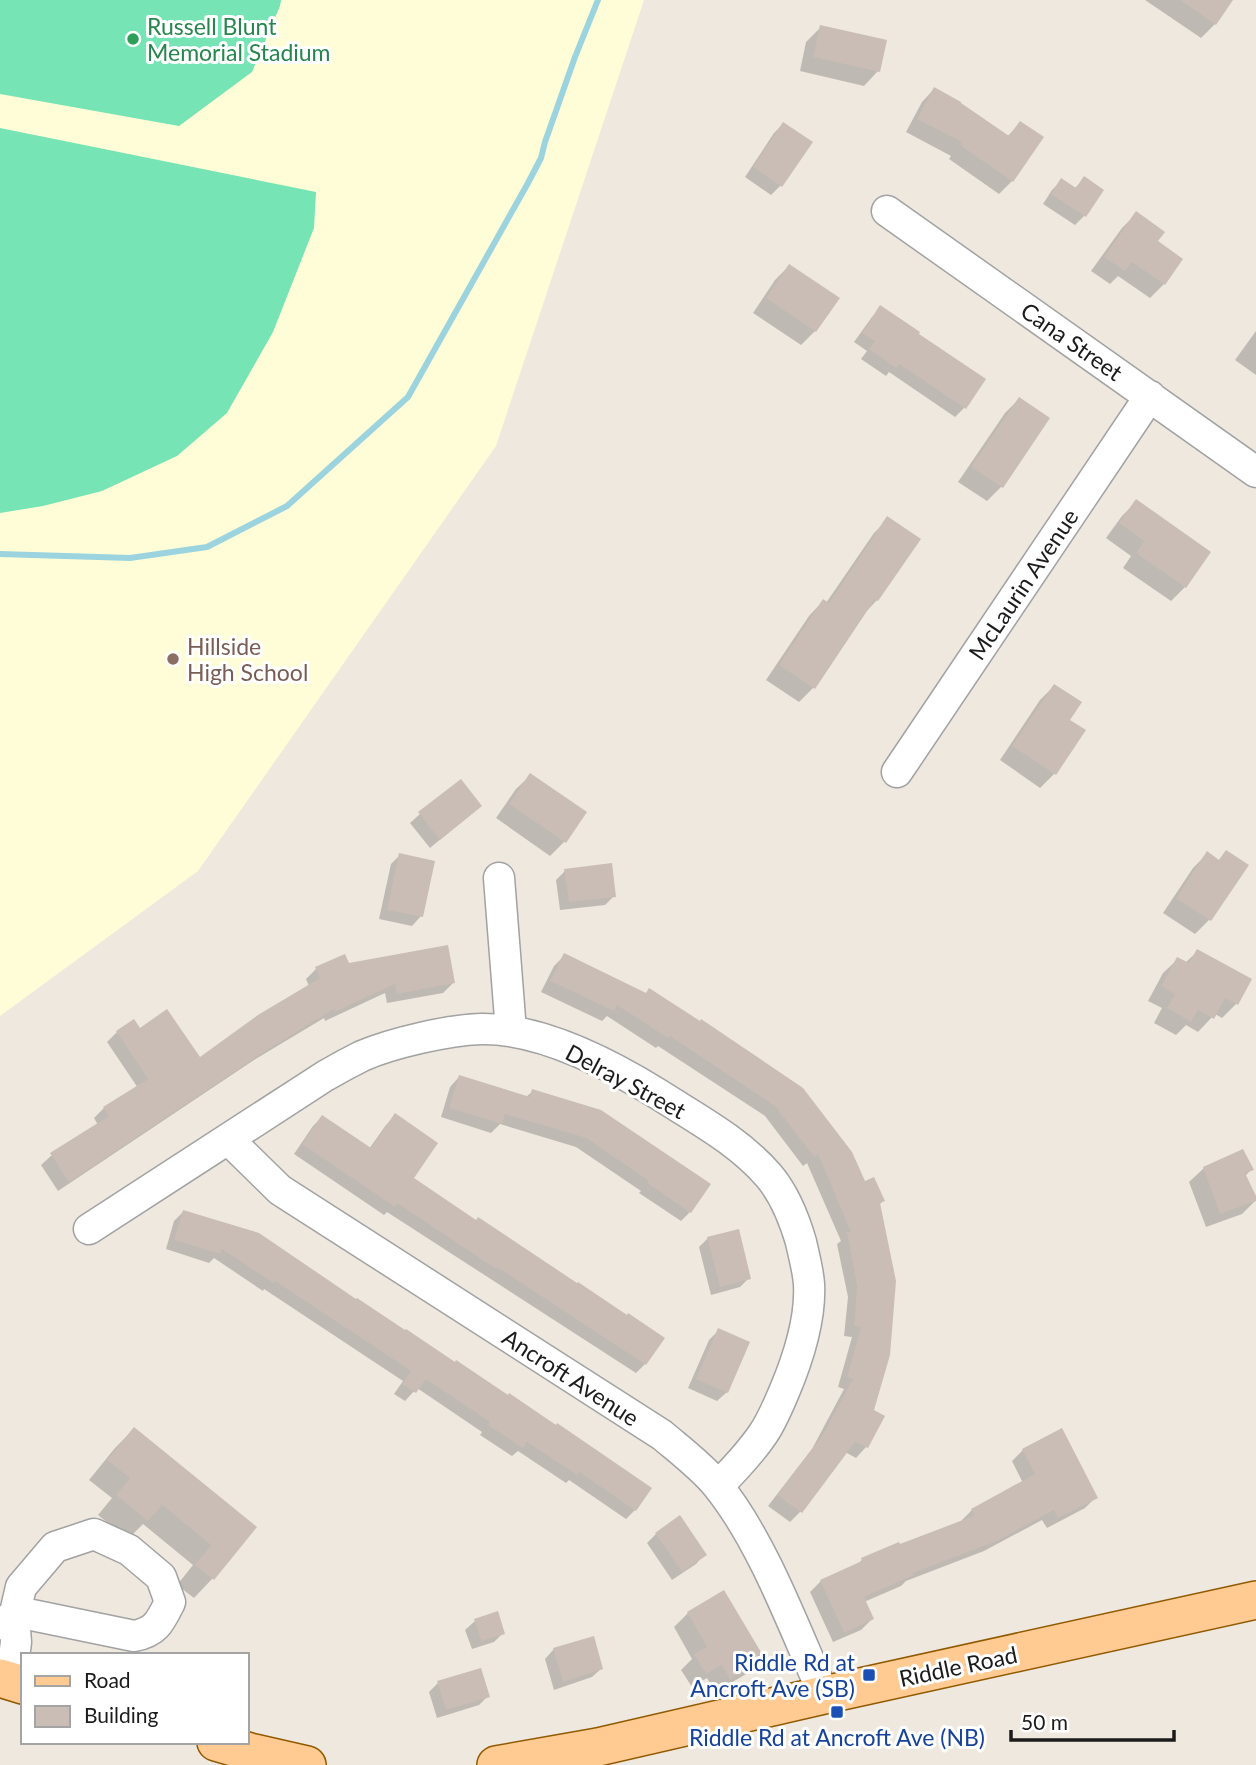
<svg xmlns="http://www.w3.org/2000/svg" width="1256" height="1765" viewBox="0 0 1256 1765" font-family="Lato,sans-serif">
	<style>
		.education { fill: #fffdd7 }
		.pitch { fill: #76e4b4 }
		.shadow { fill: #0003 }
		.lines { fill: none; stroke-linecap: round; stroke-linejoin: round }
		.stream { stroke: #9bd3df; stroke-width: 6 }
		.building { fill: #c9bdb5 }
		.minor-casing { stroke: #a2a2a2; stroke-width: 33 }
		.major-casing { stroke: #925a00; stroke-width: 40 }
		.minor { stroke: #fff; stroke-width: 30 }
		.major { stroke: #ffcb93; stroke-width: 37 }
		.leisure-dot { fill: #2e9e5b; stroke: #fff; stroke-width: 2.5 }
		.education-dot { fill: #8d6e63; stroke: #fff; stroke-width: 2.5 }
		.transit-dot { fill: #1a4fb4; stroke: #fff; stroke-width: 2.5 }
		.labels { text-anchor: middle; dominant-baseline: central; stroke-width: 6; stroke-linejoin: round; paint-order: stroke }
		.leisure-label { font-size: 23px; fill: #27864d; stroke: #fff; text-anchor: start }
		.street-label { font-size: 23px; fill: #1b1b1b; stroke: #fff }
		.education-label { font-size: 23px; fill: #785e54; stroke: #fff; text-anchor: start }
		.transit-label { font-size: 23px; fill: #164399; stroke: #fff; text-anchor: end }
	</style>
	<rect width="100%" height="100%" fill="#eee8df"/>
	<path class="education" d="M0 0H644L496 446 198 871 0 1016Z"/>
	<path class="pitch" d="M0 0H281L280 6 252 72 179 126 0 94Z
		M0 128 316 192 314 228 273 332 227 413 177 456 102 491 43 506 0 513Z"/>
	<path class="shadow" d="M1145 0H1231L1215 24 1201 38Z
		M821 27 878 71 864 86 800 71 806 42Z
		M934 89 1007 137 1020 123 1012 181 999 194 949 159 951 156 906 132 922 102Z
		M783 124 810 142 780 186 771 195 745 177 774 133Z
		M1084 179 1101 190 1084 216 1075 225 1043 204 1052 190 1062 180 1074 189Z
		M1136 214 1156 242 1164 284 1150 298 1118 276 1110 284 1091 271 1122 228Z
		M789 266 815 331 801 345 753 313 775 280Z
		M881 308 916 335 983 380 964 408 955 417 889 372 886 376 861 359 867 351 854 342 872 317Z
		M1256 331V375L1235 360Z
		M1019 399 1048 418 1001 487 987 501 958 482 1005 413Z
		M1136 502 1185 587 1171 601 1123 568 1131 556 1106 538 1122 516Z
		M888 519 918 539 877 600 863 615 813 688 799 702 766 680 809 616 823 601 826 603 874 533Z
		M1054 686 1068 720 1054 774 1040 788 1000 760 1040 700Z
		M531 775 585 813 564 842 550 856 496 818 516 789Z
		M480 806 430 848 410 823 420 814Z
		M1226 852 1246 866 1209 920 1195 934 1163 913 1193 868 1207 854 1218 861Z
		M400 855 421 916 412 926 379 919 391 864Z
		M565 871 614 896 605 905 560 910 556 880Z
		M1198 951 1250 980 1236 1004 1222 1018 1215 1014 1198 1032 1186 1025 1176 1035 1154 1023 1162 1008 1148 1001 1163 973 1178 959 1185 963Z
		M344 956 348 965 453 983 443 993 387 1003 385 993 325 1021 324 1018 254 1060 58 1191 41 1165 52 1155 98 1125 94 1118 104 1108 138 1088 107 1042 117 1032 139 1030 199 1059 309 986 306 979 316 969Z
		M564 956 645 994 650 990 883 1201 879 1205 872 1411 883 1417 866 1447 856 1458 845 1452 800 1512 790 1522 768 1506 812 1449 844 1389 838 1387 852 1337 844 1336 848 1297 837 1244 841 1241 807 1163 803 1166 765 1116 658 1046 656 1048 607 1016 602 1021 541 992 554 966Z
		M459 1077 526 1097 533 1091 690 1212 681 1221 639 1193 641 1191 576 1147 500 1124 491 1133 441 1117 450 1087Z
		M395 1116 412 1179 645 1364 636 1373 387 1212 384 1215 294 1154 313 1126 322 1117 369 1149 386 1125Z
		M1204 1168 1251 1170 1245 1176 1256 1200 1242 1214 1206 1227 1189 1182Z
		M183 1212 258 1235 635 1510 626 1519 569 1480 566 1483 518 1451 512 1456 480 1435 482 1432 417 1388 405 1401 394 1394 403 1381 264 1289 263 1291 214 1258 209 1263 166 1249 174 1221Z
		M708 1238 749 1278 740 1287 711 1295 699 1247Z
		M718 1331 727 1392 717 1401 688 1388 709 1340Z
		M134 1429 255 1527 212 1579 194 1598 177 1585 193 1565 143 1524 128 1539 98 1515 112 1498 89 1480 115 1448Z
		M1023 1450 1096 1497 1085 1508 1047 1528 1042 1520 984 1551 906 1581 901 1586 864 1602 872 1619 861 1630 833 1642 810 1592 821 1581 856 1565 862 1560 961 1521 972 1510 1023 1483 1012 1461Z
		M656 1534 705 1554 696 1564 672 1580 647 1543Z
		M688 1613 763 1659 748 1673 715 1692 707 1678 692 1687 681 1670 692 1659 674 1627Z
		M475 1621 503 1633 494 1642 472 1649 465 1630Z
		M554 1649 602 1668 592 1677 554 1690 545 1659Z
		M438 1683 488 1696 479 1705 437 1718 429 1692Z"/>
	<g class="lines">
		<path class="stream" d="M0 554 130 558 207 547 287 506 408 397 528 183 541 158 545 142 575 57 598 0"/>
	</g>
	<path class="building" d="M1180 0H1233L1216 25Z
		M820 25 887 40 880 72 813 57Z
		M934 87 961 102V103L1009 136 1020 121 1044 137 1013 182 960 145 962 142 917 119Z
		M783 122 813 142 782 187 753 167Z
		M1084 176 1104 190 1086 217 1051 194 1061 178 1076 188Z
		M1136 211 1165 232 1158 241 1183 259 1165 285 1132 262 1125 271 1104 257Z
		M789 264 840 298 816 332 766 298Z
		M880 305 920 332 919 334 986 379 966 409 899 364 896 368 869 349 875 341 862 333Z
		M1019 397 1050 418 1003 488 971 467Z
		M1136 499 1211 552 1186 588 1136 553 1144 541 1119 523Z
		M887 516 921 539 878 601 875 599 815 689 779 665 823 599 829 603Z
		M1054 684 1082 702 1070 720 1086 730 1056 775 1012 746Z
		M530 773 587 812 566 843 509 804Z
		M461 779 482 806 440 840 418 812Z
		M1226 850 1249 865 1211 921 1176 898 1207 851 1219 860Z
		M399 853 435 861 423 917 387 910Z
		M612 863 616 897 569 902 564 869Z
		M448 945 455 983 397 994 395 984 335 1012 334 1009 267 1050 69 1182 50 1153 109 1116 103 1107 148 1079 116 1031 134 1019 140 1028 167 1009 200 1057 258 1015 320 978 315 967 345 954 349 963Z
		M1197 949 1252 979 1238 1005 1225 998 1214 1019 1198 1010 1191 1022 1167 1008 1175 994 1161 986 1177 957 1189 963Z
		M564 953 646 993 649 988 700 1021 701 1019 803 1088 852 1152 865 1181 874 1177 885 1201 880 1203 896 1281 890 1355 874 1410 885 1416 868 1448 855 1442 802 1513 777 1495 822 1436 853 1379 847 1377 861 1327 854 1326 857 1286 847 1232H851L818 1154 814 1157 775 1106 670 1036 668 1038 617 1005 614 1011 550 981Z
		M459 1075 530 1097 532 1089 601 1110 711 1184 691 1213 647 1183 649 1181 586 1138 505 1114 502 1124 449 1108Z
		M395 1113 438 1143 414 1178 476 1220 478 1217 577 1283 578 1282 627 1315 628 1313 665 1338 646 1365 497 1267 496 1269 397 1203 395 1207 302 1144 322 1115 371 1148Z
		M1243 1149 1254 1170 1245 1173 1256 1196V1201L1220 1214 1203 1167Z
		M183 1210 259 1233 356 1299 357 1298 405 1330 406 1329 455 1362 456 1360 508 1395 509 1393 556 1425 557 1423 652 1488 636 1511 579 1472 577 1475 527 1442 523 1448 488 1425 490 1422 426 1379 416 1393 402 1384 411 1371 275 1281 273 1283 222 1249 220 1254 174 1240Z
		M739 1229 751 1279 720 1287 707 1237Z
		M718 1328 750 1342 728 1393 696 1379Z
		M134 1427 257 1527 214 1580 195 1565 211 1545 162 1505 148 1521 116 1495 130 1478 107 1460Z
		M1062 1428 1098 1498 1058 1518 1054 1510 997 1541 913 1573 914 1575 864 1597 874 1619 844 1633 820 1580 862 1561 861 1558 899 1542 900 1544 974 1516 971 1509 1035 1474 1022 1449Z
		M680 1515 707 1555 682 1572 655 1533Z
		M724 1590 765 1659 730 1679 722 1665 706 1674 694 1654 707 1647 687 1612Z
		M498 1611 505 1634 481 1641 474 1619Z
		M594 1636 603 1669 563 1682 553 1648Z
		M481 1668 490 1697 446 1710 437 1681Z"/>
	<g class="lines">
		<g class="minor-casing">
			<path id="minor" d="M887 211 1256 472
				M897 772 1150 396
				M499 878 511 1031
				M228 1139 280 1190 662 1435C681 1451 701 1466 717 1485 763 1542 794 1628 824 1695
				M89 1229 325 1076C337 1069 350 1062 362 1056 392 1043 448 1030 481 1029 541 1028 608 1063 658 1094 697 1119 739 1141 769 1176 785 1195 794 1218 801 1242 804 1256 808 1270 809 1284 811 1320 798 1359 784 1392 778 1406 772 1421 763 1434 750 1453 734 1470 718 1486
				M0 1624C8 1618 17 1616 27 1614L134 1636C156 1632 160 1622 170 1602L161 1577 129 1550 94 1534 55 1547 21 1587 14 1617 16 1642 11 1681"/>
		</g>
		<g class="major-casing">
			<path id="major" d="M0 1678 23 1685
				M216 1742 250 1752 307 1765
				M496 1765 598 1747 824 1695 1256 1600"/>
		</g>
		<use href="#minor" class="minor"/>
		<use href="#major" class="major"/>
	</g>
	<circle class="leisure-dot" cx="133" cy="39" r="7"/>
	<circle class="education-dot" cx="173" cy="659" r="7"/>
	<g class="transit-dot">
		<rect x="862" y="1668" width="14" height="14" rx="3.5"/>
		<rect x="830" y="1705" width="14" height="14" rx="3.5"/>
	</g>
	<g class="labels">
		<g class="leisure-label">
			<text x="147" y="26">Russell Blunt<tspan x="147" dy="26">Memorial Stadium</tspan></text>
		</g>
		<g class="street-label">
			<text transform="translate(1072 341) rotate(35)">Cana Street</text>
			<text transform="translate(1023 584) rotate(-56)">McLaurin Avenue</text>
			<text transform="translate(626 1081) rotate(28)">Delray Street</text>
			<text transform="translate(571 1377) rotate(33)">Ancroft Avenue</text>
			<text transform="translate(958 1666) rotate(-12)">Riddle Road</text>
		</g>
		<g class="education-label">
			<text x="187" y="646">Hillside<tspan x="187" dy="26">High School</tspan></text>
		</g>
		<g class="transit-label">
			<text x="855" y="1662">Riddle Rd at<tspan x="855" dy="26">Ancroft Ave (SB)</tspan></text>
			<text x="837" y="1737" text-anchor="middle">Riddle Rd at Ancroft Ave (NB)</text>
		</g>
	</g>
	<rect x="21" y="1653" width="228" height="91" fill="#ffffff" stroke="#a4a4a4" stroke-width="2"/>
	<rect x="35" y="1676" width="35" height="10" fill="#ffcb93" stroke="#a4a4a4" stroke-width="2"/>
	<text x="84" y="1688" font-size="21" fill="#1b1b1b">Road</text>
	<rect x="35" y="1706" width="35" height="21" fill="#c9bdb5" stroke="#a4a4a4" stroke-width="2"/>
	<text x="84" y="1723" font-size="21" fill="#1b1b1b">Building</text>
	<path d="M1011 1730v10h163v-10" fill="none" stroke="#1b1b1b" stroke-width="3.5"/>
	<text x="1021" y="1730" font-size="21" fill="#1b1b1b" stroke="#ffffff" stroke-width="5" paint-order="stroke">50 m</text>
</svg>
